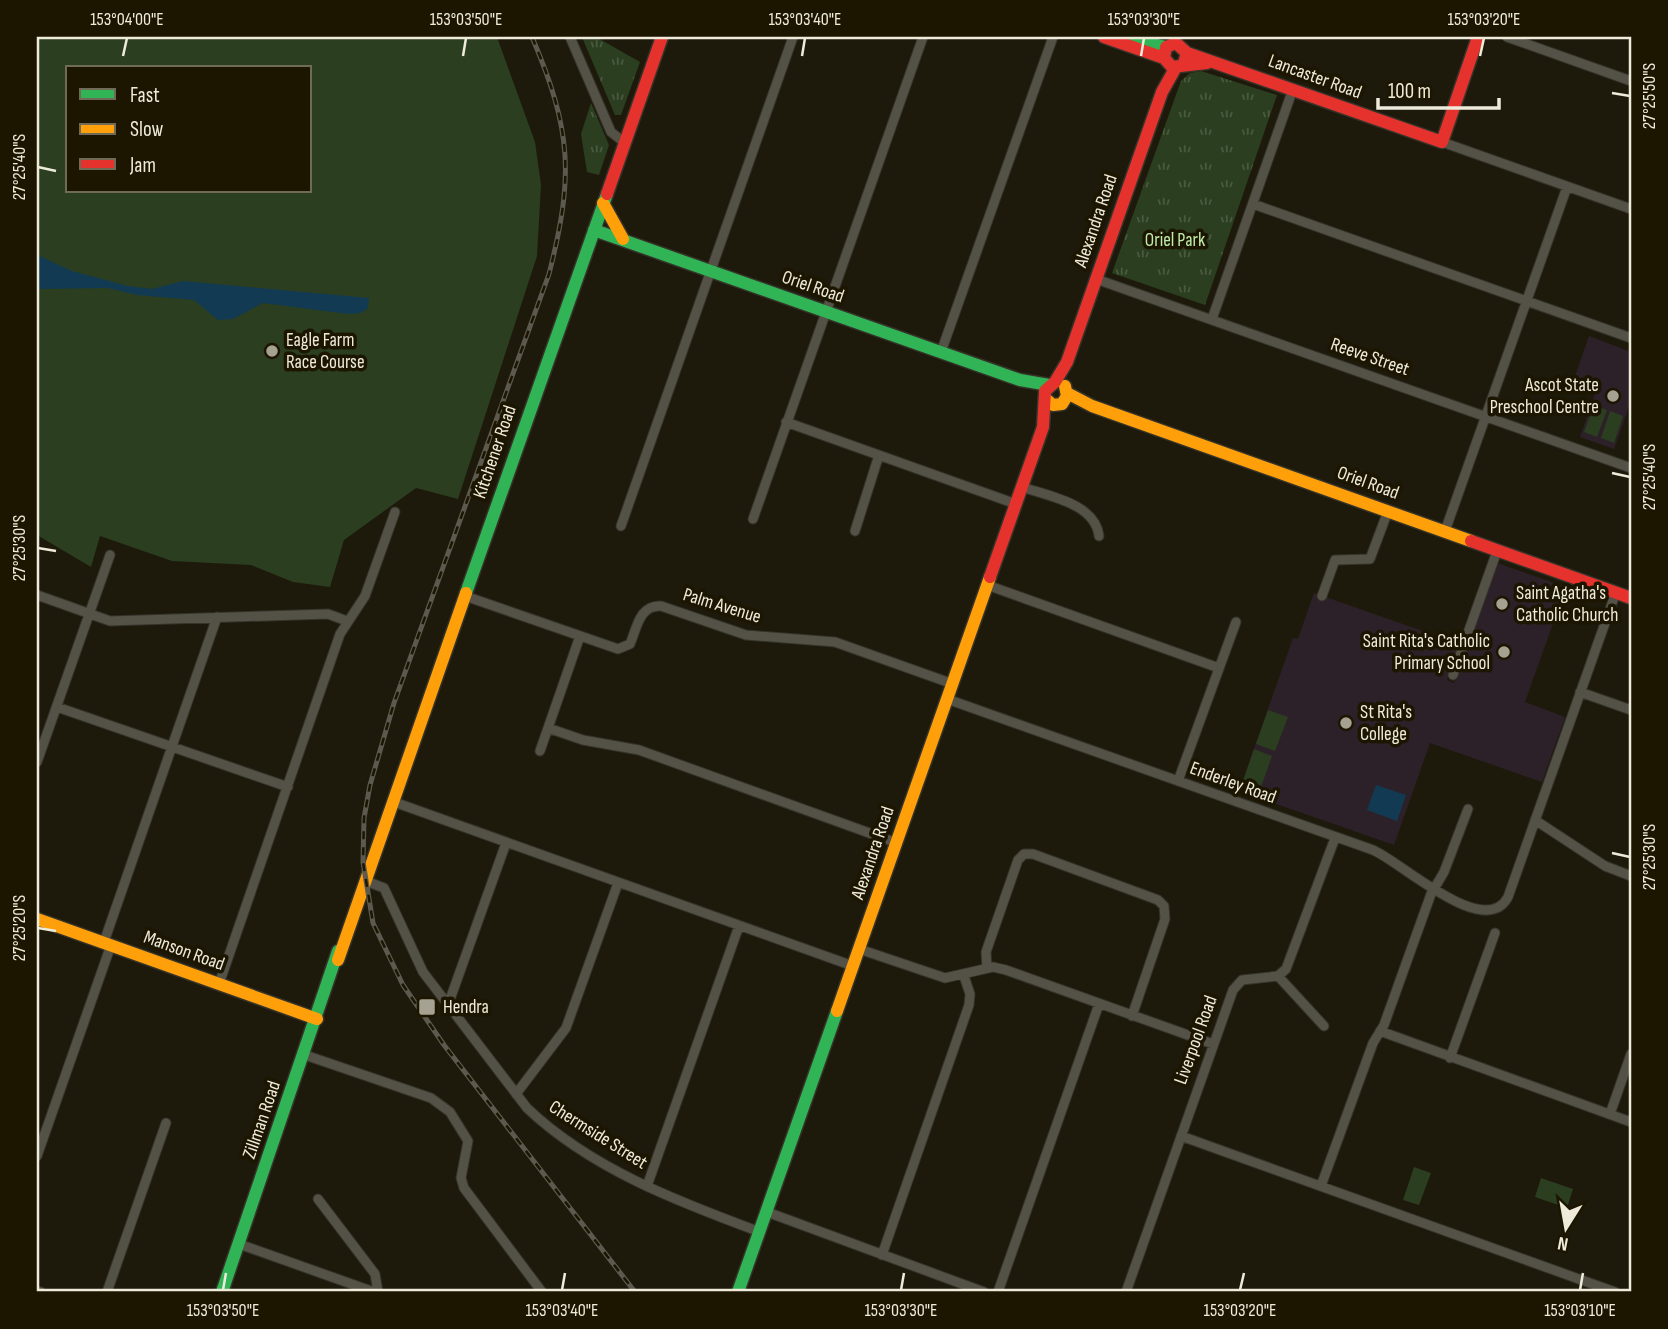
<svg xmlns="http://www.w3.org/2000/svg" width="1668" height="1329" viewBox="0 0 1668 1329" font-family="'Sofia Sans Condensed',sans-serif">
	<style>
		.education { fill: #2d2129 }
		.green { fill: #2b3e20; fill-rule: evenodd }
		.park { fill: url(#park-tufts) }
		.water { fill: #123b53 }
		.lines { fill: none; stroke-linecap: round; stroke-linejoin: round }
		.street-casing { stroke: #35332a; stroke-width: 11 }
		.fast-casing { stroke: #35332a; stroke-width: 15 }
		.slow-casing { stroke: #35332a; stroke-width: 15 }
		.jam-casing { stroke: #35332a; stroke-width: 15 }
		.street { stroke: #545247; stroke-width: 9 }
		.fast { stroke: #30b455; stroke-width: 12 }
		.slow { stroke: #ff9f0a; stroke-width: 12 }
		.jam { stroke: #e5322d; stroke-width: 12 }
		.rail-casing { stroke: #5c5a4e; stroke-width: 5 }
		.rail { stroke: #1c1600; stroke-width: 2.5; stroke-dasharray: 8; stroke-linecap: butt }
		.ticks { fill: none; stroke: #eeebda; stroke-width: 2.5 }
		.poi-dot { fill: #a5a292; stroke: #1c1600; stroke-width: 2.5 }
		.labels { text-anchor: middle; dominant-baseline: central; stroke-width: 7; stroke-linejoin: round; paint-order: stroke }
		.street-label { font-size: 19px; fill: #eeebda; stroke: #1c1600 }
		.park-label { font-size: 19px; fill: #beecab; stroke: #1c1600 }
		.poi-label { font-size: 19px; fill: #eeebda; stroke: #1c1600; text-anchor: start }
		.neatline { fill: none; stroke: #eeebda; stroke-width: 2.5 }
		.ticks-label { font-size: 18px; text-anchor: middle; fill: #eeebda }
	</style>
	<defs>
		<pattern id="park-tufts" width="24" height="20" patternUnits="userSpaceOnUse" patternTransform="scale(1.75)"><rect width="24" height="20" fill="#2b3e20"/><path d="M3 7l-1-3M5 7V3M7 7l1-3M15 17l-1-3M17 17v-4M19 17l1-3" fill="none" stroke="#4a5a40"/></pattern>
	</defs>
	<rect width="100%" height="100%" fill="#1d1a0b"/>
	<path class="education" d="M1589 336 1631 352V401L1614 449 1580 437 1596 391 1573 382Z
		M1497 563 1566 587 1525 702 1565 717 1542 782 1430 743 1394 845 1239 791 1293 638 1298 639 1314 593 1460 644 1447 680 1454 683Z"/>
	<path class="green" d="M37 37H497L535 142 541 185 537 256 458 499 416 488 344 540 330 587 293 582 251 565 172 561 100 536 91 567 37 535ZM68 68H310V191H68Z
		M1594 405 1607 410 1597 437 1584 432Z
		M1610 411 1623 416 1614 443 1601 438Z
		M1268 710 1288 717 1275 751 1256 744Z
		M1254 749 1272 756 1260 790 1242 784Z
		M1414 1167 1431 1173 1419 1205 1403 1200Z
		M1541 1178 1573 1189 1567 1208 1535 1197Z"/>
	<path class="park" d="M582 37H596L640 62 621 115H615Z
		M1201 71 1277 95 1205 305 1112 273 1181 81 1190 73Z
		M591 103 609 145 599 175 587 172 581 134Z"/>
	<path class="water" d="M37 255 72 271 128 286 152 289 183 281 369 298 368 308 361 313 348 314 263 303 233 319 218 320 194 300 137 295 108 288 37 289Z
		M1376 785 1406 795 1397 821 1367 810Z"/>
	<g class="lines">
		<g class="street-casing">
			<path id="street" d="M570 37 611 132 625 143
				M1507 37 1631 81
				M1442 142 1631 209
				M1253 204 1631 338
				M1096 279 1631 468
				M1212 319 1293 89
				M941 352 1053 37
				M786 422 1016 504
				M1022 487C1048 496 1095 503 1099 536
				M753 519 923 37
				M621 526 793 37
				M855 531 879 455
				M1445 531 1567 187
				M987 585 1219 668
				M37 595 110 621 328 614 347 621
				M465 596 618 649 630 644C637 628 639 605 661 606L746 635 835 642 953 684
				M1322 596 1335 560 1370 559 1388 511
				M1453 675 1497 551
				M1580 692 1631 710
				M947 699 1373 850C1400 861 1485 941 1508 897L1616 592
				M57 707 288 787
				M548 728 583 740 639 750 897 843
				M540 751 580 636
				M37 762 110 555
				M1178 781 1236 622
				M394 802 853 966
				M1535 820 1605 866 1631 876
				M366 881 384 888 423 972 527 1108C591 1169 679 1202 760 1232
				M104 942 217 617
				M859 949 945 978 993 967 1006 970 1213 1044
				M987 968 986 952 1018 860 1024 854H1033L1158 900 1164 906 1165 919 1132 1016
				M1278 976 1324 1026
				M219 984 340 634 365 596 395 512
				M448 1005 506 843
				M1380 1031 1631 1122
				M305 1055 431 1098 450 1112 468 1141 461 1178 464 1188 542 1292
				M1450 1058 1495 933
				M516 1094 566 1028 618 883
				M1610 1114 1631 1054
				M1181 1136 1615 1292
				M37 1156 111 945
				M647 1186 739 926
				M1321 1186 1373 1043 1384 1025 1431 894 1444 872 1468 809
				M318 1199 375 1274 378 1292
				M767 1212 984 1292
				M239 1244 374 1292
				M882 1255 969 1005 970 994 964 976
				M37 1291 41 1292
				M107 1292 166 1123
				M998 1292 1099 1004
				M1126 1292 1233 990 1242 980 1278 976 1286 969 1335 838"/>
		</g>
		<g class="fast-casing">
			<path id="fast" d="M1123 37 1166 47
				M594 230 1020 380 1049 385
				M466 593 607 194
				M222 1292 338 951
				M738 1292 837 1011"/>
		</g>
		<g class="slow-casing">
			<path id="slow" d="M603 203 623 239
				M1067 393 1092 406 1471 541
				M1046 399 1053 405 1062 404 1067 396 1065 386
				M37 919 317 1019
				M338 960 466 593
				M837 1011 990 577"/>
		</g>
		<g class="jam-casing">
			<path id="jam" d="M1104 37 1164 58
				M1187 53 1442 142 1478 37
				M1184 63 1187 53 1176 43 1166 47 1164 58 1172 67 1207 63
				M607 194 662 37
				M1055 382 1067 362 1162 92 1176 67
				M1471 541 1631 598
				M990 577 1043 427 1045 391 1055 382"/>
		</g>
		<use href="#street" class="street"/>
		<use href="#fast" class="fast"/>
		<use href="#slow" class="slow"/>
		<use href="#jam" class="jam"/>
		<g class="rail-casing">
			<path id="rail" d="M532 37C572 131 574 176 549 274L394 703 370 785 364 818 363 862 373 923 403 985 444 1045 635 1292"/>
		</g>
		<use href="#rail" class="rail"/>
	</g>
	<path class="ticks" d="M123 56 127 38M463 56 466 38M802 56 805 38M1141 56 1144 38M1480 56 1484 38M1612 93 1630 96M38 167 56 171M1612 473 1630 477M38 548 56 551M1612 853 1630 857M38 928 56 931M223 1290 226 1273M562 1290 565 1273M901 1290 904 1273M1240 1290 1244 1273M1580 1290 1583 1273"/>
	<g class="poi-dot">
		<circle cx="272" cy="351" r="7"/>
		<circle cx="1613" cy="396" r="7"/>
		<circle cx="1502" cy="604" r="7"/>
		<circle cx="1504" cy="652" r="7"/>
		<circle cx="1346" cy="723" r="7"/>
		<rect x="418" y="998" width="18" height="18" rx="3.5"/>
	</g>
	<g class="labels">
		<g class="street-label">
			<text transform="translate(1315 77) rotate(20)">Lancaster Road</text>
			<text transform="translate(1096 221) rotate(-71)">Alexandra Road</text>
			<text transform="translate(813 287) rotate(19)">Oriel Road</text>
			<text transform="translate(1370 357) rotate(19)">Reeve Street</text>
			<text transform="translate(495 452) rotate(-71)">Kitchener Road</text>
			<text transform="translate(1368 483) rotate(20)">Oriel Road</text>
			<text transform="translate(722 606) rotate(17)">Palm Avenue</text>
			<text transform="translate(1233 783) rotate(20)">Enderley Road</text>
			<text transform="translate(873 853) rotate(-71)">Alexandra Road</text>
			<text transform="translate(184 951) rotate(20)">Manson Road</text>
			<text transform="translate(1196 1040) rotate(-70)">Liverpool Road</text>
			<text transform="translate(262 1120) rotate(-71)">Zillman Road</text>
			<text transform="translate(598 1135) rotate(32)">Chermside Street</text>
		</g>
		<g class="park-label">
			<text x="1175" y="240">Oriel Park</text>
		</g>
		<g class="poi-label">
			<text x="286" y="340">Eagle Farm<tspan x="286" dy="22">Race Course</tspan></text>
			<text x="1599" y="385" text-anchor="end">Ascot State<tspan x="1599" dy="22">Preschool Centre</tspan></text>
			<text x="1516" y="593">Saint Agatha's<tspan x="1516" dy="22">Catholic Church</tspan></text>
			<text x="1490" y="641" text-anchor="end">Saint Rita's Catholic<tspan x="1490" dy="22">Primary School</tspan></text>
			<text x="1360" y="712">St Rita's<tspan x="1360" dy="22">College</tspan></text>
			<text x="443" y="1007">Hendra</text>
		</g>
	</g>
	<rect width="1668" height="1329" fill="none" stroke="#1c1600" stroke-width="77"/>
	<rect x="66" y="66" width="245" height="126" fill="#1c1600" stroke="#706b57" stroke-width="2"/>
	<rect x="80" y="89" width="35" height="10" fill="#30b455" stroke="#706b57" stroke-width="2"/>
	<text x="130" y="102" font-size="21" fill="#eeebda">Fast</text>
	<rect x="80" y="124" width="35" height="10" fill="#ff9f0a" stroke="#706b57" stroke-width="2"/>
	<text x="130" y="136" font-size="21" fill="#eeebda">Slow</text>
	<rect x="80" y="159" width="35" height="10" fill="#e5322d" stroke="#706b57" stroke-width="2"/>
	<text x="130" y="172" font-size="21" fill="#eeebda">Jam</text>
	<g transform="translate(1566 1228) rotate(191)" stroke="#1c1600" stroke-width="5" paint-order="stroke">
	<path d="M0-5L12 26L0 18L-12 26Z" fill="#eeebda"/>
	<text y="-10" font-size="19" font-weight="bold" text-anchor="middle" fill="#eeebda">N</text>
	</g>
	<path d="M1378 98v10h121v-10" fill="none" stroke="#eeebda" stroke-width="3.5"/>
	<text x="1388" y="98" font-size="21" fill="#eeebda" stroke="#1c1600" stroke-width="5" paint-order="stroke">100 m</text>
	<rect x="38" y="38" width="1592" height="1252" class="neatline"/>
	<g class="ticks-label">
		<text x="127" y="25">153°04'00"E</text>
		<text x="466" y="25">153°03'50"E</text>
		<text x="805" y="25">153°03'40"E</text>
		<text x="1144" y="25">153°03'30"E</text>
		<text x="1484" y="25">153°03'20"E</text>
		<text transform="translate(1649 96) rotate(-90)" y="6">27°25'50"S</text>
		<text transform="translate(19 167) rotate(-90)" y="6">27°25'40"S</text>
		<text transform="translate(1649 477) rotate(-90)" y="6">27°25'40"S</text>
		<text transform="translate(19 548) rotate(-90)" y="6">27°25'30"S</text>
		<text transform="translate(1649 857) rotate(-90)" y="6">27°25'30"S</text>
		<text transform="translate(19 928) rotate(-90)" y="6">27°25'20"S</text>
		<text x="223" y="1316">153°03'50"E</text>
		<text x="562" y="1316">153°03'40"E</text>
		<text x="901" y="1316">153°03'30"E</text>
		<text x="1240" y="1316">153°03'20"E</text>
		<text x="1580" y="1316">153°03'10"E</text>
	</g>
</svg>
